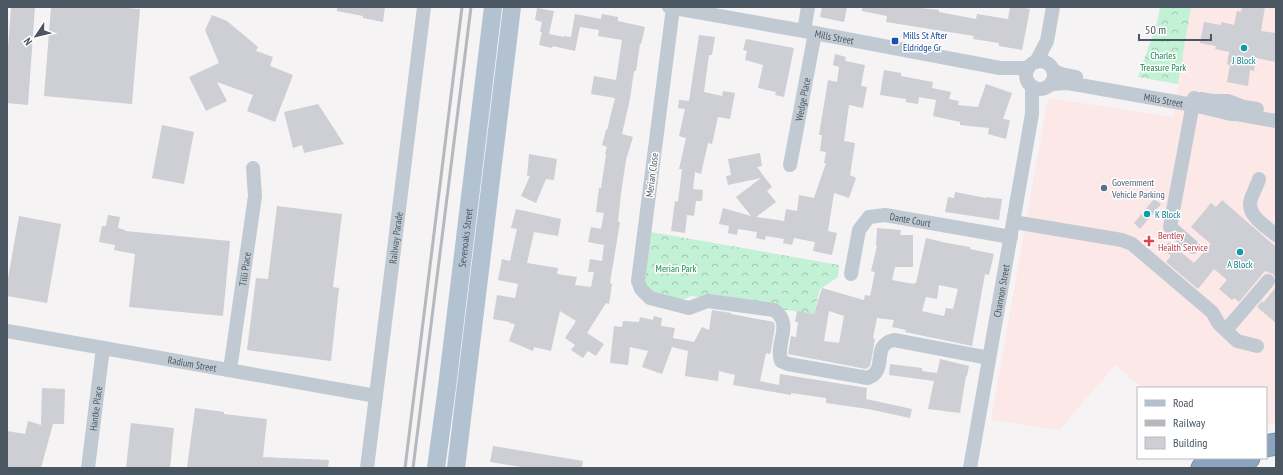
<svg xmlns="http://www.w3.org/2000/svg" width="1283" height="475" viewBox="0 0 1283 475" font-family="'PT Sans Narrow',sans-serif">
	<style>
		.medical { fill: #fce8e6 }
		.forest { fill: url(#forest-crowns) }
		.building { fill: #cdcfd5; fill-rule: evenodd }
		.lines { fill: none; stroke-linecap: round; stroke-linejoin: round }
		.highway-casing { stroke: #7690ad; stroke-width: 23 }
		.minor { stroke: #c1cad2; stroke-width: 14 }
		.major { stroke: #b3c2d1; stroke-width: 18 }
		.highway { stroke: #8ba5c1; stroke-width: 21 }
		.rail { stroke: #b5b8bd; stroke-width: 3 }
		.transit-dot { fill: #1a4fb4; stroke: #fff; stroke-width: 1.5 }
		.culture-dot { fill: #0f9aa8; stroke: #fff; stroke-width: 1.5 }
		.service-dot { fill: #5c6f8a; stroke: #fff; stroke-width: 1.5 }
		.health-dot { fill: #e0444e; stroke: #fff; stroke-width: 1.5 }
		.labels { text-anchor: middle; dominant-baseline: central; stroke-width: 3; stroke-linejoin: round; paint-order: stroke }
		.transit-label { font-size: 10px; fill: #164399; stroke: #fff; text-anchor: start }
		.street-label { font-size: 10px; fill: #4a5661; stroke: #fff }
		.park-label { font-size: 10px; fill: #17864f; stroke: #fff }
		.culture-label { font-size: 10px; fill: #0d838f; stroke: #fff }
		.service-label { font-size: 10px; fill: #4e5e75; stroke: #fff; text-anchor: start }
		.health-label { font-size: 10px; fill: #be3a42; stroke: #fff; text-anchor: start }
	</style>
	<defs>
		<pattern id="forest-crowns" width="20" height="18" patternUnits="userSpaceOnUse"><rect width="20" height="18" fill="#c3f1d5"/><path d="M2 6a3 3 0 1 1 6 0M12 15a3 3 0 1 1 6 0" fill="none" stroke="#a0c6b0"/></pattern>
	</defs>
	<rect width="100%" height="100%" fill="#f5f3f3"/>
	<path class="medical" d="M1191 7H1276V422L1266 425V388H1142L1115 365 1059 430 991 420 1048 98 1173 117Z"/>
	<path class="forest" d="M1160 7H1191L1178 84 1138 77 1157 23Z
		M651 232 839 265 838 277 820 289 814 314 691 296 682 300 651 294 644 281Z"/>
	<path class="building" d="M11 7H35L28 105 7 103V63Z
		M51 7H114L140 9 132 104 44 96Z
		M337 7H385L383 22 363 18V16L337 11Z
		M822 7H847L844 22 820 17Z
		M862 7H911L939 10V12L976 19 977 14 1008 19 1010 7H1025V8L1030 9 1022 50 999 46V43L973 39 974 36 886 22 887 16 862 11Z
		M1242 7H1265L1261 31 1276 33V62L1256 58 1254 71 1250 70 1248 86 1227 82 1230 65 1227 64 1229 52 1215 49 1216 46 1200 43 1204 22 1221 25V22L1234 25 1237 11 1241 12Z
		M537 8 554 11 549 34 564 37V36L571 37 575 14 601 19 602 14 618 17V21L645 27 641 44H640L636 71H634L630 99 622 134 633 137 626 160 621 193 618 222H620L610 283 612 284 609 304 606 303 587 333 604 344 596 356 588 351 583 358 571 350 575 345 565 338 576 321 560 311 551 351 534 347 533 351 509 341 515 324 509 323 510 322 493 319 497 295 515 298 518 284 498 280 502 259 510 261 517 229 511 228 516 209 561 219 558 236 534 232 527 263 558 268 557 274 577 277 575 285 591 287 594 272H588L590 259 602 261 604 245 588 242 591 227 601 229 604 213 596 212 599 188H601L606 155 605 154 607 147 602 145 606 130H607L615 98 591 94 594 76 616 80 622 40 598 36 599 30 580 27 575 51 553 46 552 48 539 45 542 32H540L542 22 535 20Z
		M212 15 227 21 258 47 256 51 273 57 270 66 293 75 275 122 247 111 253 95 217 82 227 101 206 111 189 77 219 63 205 30Z
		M699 35 715 37 712 55H709L704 92 722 96 723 91 735 93 730 119 718 117 712 144 708 143 701 174 695 172 693 189 703 190 702 201H696L694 216 687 215 685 233 671 231 675 201 678 202 682 169H679L686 138 679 136 685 109 678 108 679 100 689 101Z
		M746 39 794 48 784 97 775 95 776 92 758 88 763 65 745 60 747 51 743 50Z
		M835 54 846 57 845 61 865 65 861 86 867 87 863 108 849 105 844 141 855 143 850 175 856 178 849 198 834 193 828 231 837 233 832 255 813 251 815 242 794 238 792 245 783 243 784 239 766 236 765 240 756 238 757 232 738 229 737 235 728 233 729 226 719 224 723 208 751 216 736 197 761 178 728 185 726 176 731 175 728 159 760 153 762 166 757 167 772 187 767 191 776 202 756 217 784 221 786 209 797 211 799 195 814 198 826 163H824L826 152 820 151 822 135H819L828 80 837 82 839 67 833 65Z
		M884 70 901 73V76L933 82 932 88 951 92 949 99 959 101 958 105 978 107 986 84 1012 93 1003 119 1010 120 1006 139 988 134 989 128 960 125V122L933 116 936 100 919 97 918 104 906 102V99L880 95Z
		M318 104 344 144 304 153 302 145 293 148 284 112Z
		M162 125 194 132 184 184 152 178Z
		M529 154 557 159 554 180 546 179 536 203 521 196 530 176H527Z
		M955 192 986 198V197L1002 199 999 220 945 212 948 197 954 198Z
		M1154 199 1161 204 1140 229 1134 223Z
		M1222 200 1276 247V278L1273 274 1265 271 1239 302 1234 298 1232 300 1219 289 1227 280 1214 269 1198 289 1166 262 1171 256 1163 249 1169 242 1194 263 1211 244 1191 227 1211 203 1216 207Z
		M277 206 342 214 333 287 339 288 331 361 247 350 256 278 268 279Z
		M108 215 120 217 118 228 125 230V231L230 241 223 316 129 307 135 254 114 250 115 245 99 242 102 226H106Z
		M19 216 61 224 47 303 7 296V284Z
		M877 228 901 230 900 235H913V267H895L892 280 914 284 915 283H916L926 238 947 243 970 247V249L994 254 989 275 985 274 972 346 905 332 906 330 892 327 894 320 877 318 873 338 875 339 871 362 870 366 866 369 788 354 791 336 796 337 798 322H795L797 311 814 314 822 288 864 300 865 295 870 296 875 272 871 271 877 246H876ZM939 285 958 289 953 309 946 308 944 316 922 311 926 297 937 299ZM829 311 844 316 839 343 824 341Z
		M1276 287V323L1257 307 1262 301 1263 303Z
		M712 310 731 313V314L774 322 775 327 771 351 770 354 766 353 760 381 779 385 780 374 867 388 866 399 912 409 910 418 868 409 826 403V398L791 393V395L733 385 735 375 719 371 718 381 685 376 688 351 672 347 662 374 642 367 648 351 630 347 628 365 610 363 614 326 622 327 623 321 639 322 640 317 653 320 654 316 662 318 661 326 675 328 673 338 694 342 702 327 709 330Z
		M940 359 969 366 967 376H966L960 413 928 409 934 381 889 375 890 364 922 368V371L937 373Z
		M42 388 65 389 64 424H53L41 468H7V431L25 434 28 421 41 425Z
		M195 408 224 412V414L267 419 263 457 329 460 328 468H187Z
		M131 423 174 428 170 468H126Z
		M493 446 583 461 582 468H527L490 462Z"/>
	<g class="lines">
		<g class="highway-casing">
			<path id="highway" d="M1266 446 1276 444
				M1202 468 1249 458"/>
		</g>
		<g class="minor">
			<path id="s1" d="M669 7 804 31 1000 68H1028"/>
			<path d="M673 8 638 281 641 289 650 298 689 308 708 301 774 310C794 324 775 342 781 361L788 364 868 378C889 370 870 345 894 340L989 358"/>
			<path d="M804 31 808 7"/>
			<circle cx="1040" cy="75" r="14"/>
			<path d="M1036 62 1047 41 1053 7"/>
			<path d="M1054 71 1061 74 1076 77"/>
			<path id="s2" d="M1051 84 1068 83 1193 105 1231 114H1237L1276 121"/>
			<path d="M1201 99 1212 101H1228L1244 107 1257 109"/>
			<path id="s3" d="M790 165 815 33"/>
			<path d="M1259 179C1257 187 1251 195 1250 203 1249 217 1267 227 1276 235"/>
			<path d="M1014 222 1122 240 1132 244 1212 312 1219 324 1237 341 1257 346"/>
			<path d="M1193 247 1170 227 1194 98"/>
			<path id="s4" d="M851 274 859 230 869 217 885 215 1011 237"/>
			<path d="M1226 330 1268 281"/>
			<path id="s5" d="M7 331 376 396"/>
			<path id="s6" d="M230 370 255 196 253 168"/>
			<path id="s7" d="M88 468 103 348"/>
			<path id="s8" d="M367 468 424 7"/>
			<path id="s9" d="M970 468 1032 114V86"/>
		</g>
		<g class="major">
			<path id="s10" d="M436 468 447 387 493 7"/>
			<path d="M456 468 512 7"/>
		</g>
		<use href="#highway" class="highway"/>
		<path class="rail" d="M405 468 462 7
			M413 468 471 7"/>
	</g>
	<rect class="transit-dot" x="891" y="37" width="8" height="8" rx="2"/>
	<g class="culture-dot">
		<circle cx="1244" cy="48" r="4"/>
		<circle cx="1147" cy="214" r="4"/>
		<circle cx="1240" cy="252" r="4"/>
	</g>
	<circle class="service-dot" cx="1104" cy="188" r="4"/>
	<path class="health-dot" d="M1147 235h4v4h4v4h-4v4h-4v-4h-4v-4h4z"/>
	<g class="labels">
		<g class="transit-label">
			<text x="903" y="35">Mills St After<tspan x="903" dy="12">Eldridge Gr</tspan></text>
		</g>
		<g class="street-label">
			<text stroke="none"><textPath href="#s1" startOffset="168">Mills Street</textPath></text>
			<text stroke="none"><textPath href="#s3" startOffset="67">Wedge Place</textPath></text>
			<text stroke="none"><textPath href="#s2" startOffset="114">Mills Street</textPath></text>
			<text transform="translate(652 175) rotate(-83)">Merian Close</text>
			<text stroke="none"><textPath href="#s4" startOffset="103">Dante Court</textPath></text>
			<text stroke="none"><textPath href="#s8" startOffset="232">Railway Parade</textPath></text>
			<text stroke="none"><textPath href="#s10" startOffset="232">Sevenoaks Street</textPath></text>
			<text stroke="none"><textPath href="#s6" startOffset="102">Tilli Place</textPath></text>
			<text stroke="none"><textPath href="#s9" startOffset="180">Channon Street</textPath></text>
			<text stroke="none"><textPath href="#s5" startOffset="188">Radium Street</textPath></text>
			<text stroke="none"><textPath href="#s7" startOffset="60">Hantke Place</textPath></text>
		</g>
		<g class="park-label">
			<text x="1163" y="55">Charles<tspan x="1163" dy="12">Treasure Park</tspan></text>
			<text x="676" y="268">Merian Park</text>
		</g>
		<g class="culture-label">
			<text x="1244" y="60">J Block</text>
			<text x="1155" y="214" text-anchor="start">K Block</text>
			<text x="1240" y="264">A Block</text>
		</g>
		<g class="service-label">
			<text x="1112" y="182">Government<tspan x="1112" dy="12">Vehicle Parking</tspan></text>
		</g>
		<g class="health-label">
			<text x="1158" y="235">Bentley<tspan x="1158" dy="12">Health Service</tspan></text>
		</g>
	</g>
	<rect width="1283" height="475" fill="none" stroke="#4a5661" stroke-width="16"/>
	<rect x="1137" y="387" width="130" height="72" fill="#ffffff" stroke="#b7bbc0"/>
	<rect x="1145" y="400" width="20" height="6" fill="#b3c2d1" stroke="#b7bbc0"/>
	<text x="1173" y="407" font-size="12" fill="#4a5661">Road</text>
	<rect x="1145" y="420" width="20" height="6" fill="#b5b8bd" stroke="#b7bbc0"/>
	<text x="1173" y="427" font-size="12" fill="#4a5661">Railway</text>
	<rect x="1145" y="437" width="20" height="12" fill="#cdcfd5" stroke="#b7bbc0"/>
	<text x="1173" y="447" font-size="12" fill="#4a5661">Building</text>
	<g transform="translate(36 36) rotate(235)" stroke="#ffffff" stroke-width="3" paint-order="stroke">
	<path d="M0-3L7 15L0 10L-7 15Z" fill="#4a5661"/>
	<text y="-6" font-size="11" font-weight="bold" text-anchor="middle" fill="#4a5661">N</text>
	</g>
	<path d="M1139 34v6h72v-6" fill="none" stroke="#4a5661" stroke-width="2"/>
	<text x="1145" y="34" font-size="12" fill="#4a5661" stroke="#ffffff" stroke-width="3" paint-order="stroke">50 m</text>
</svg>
